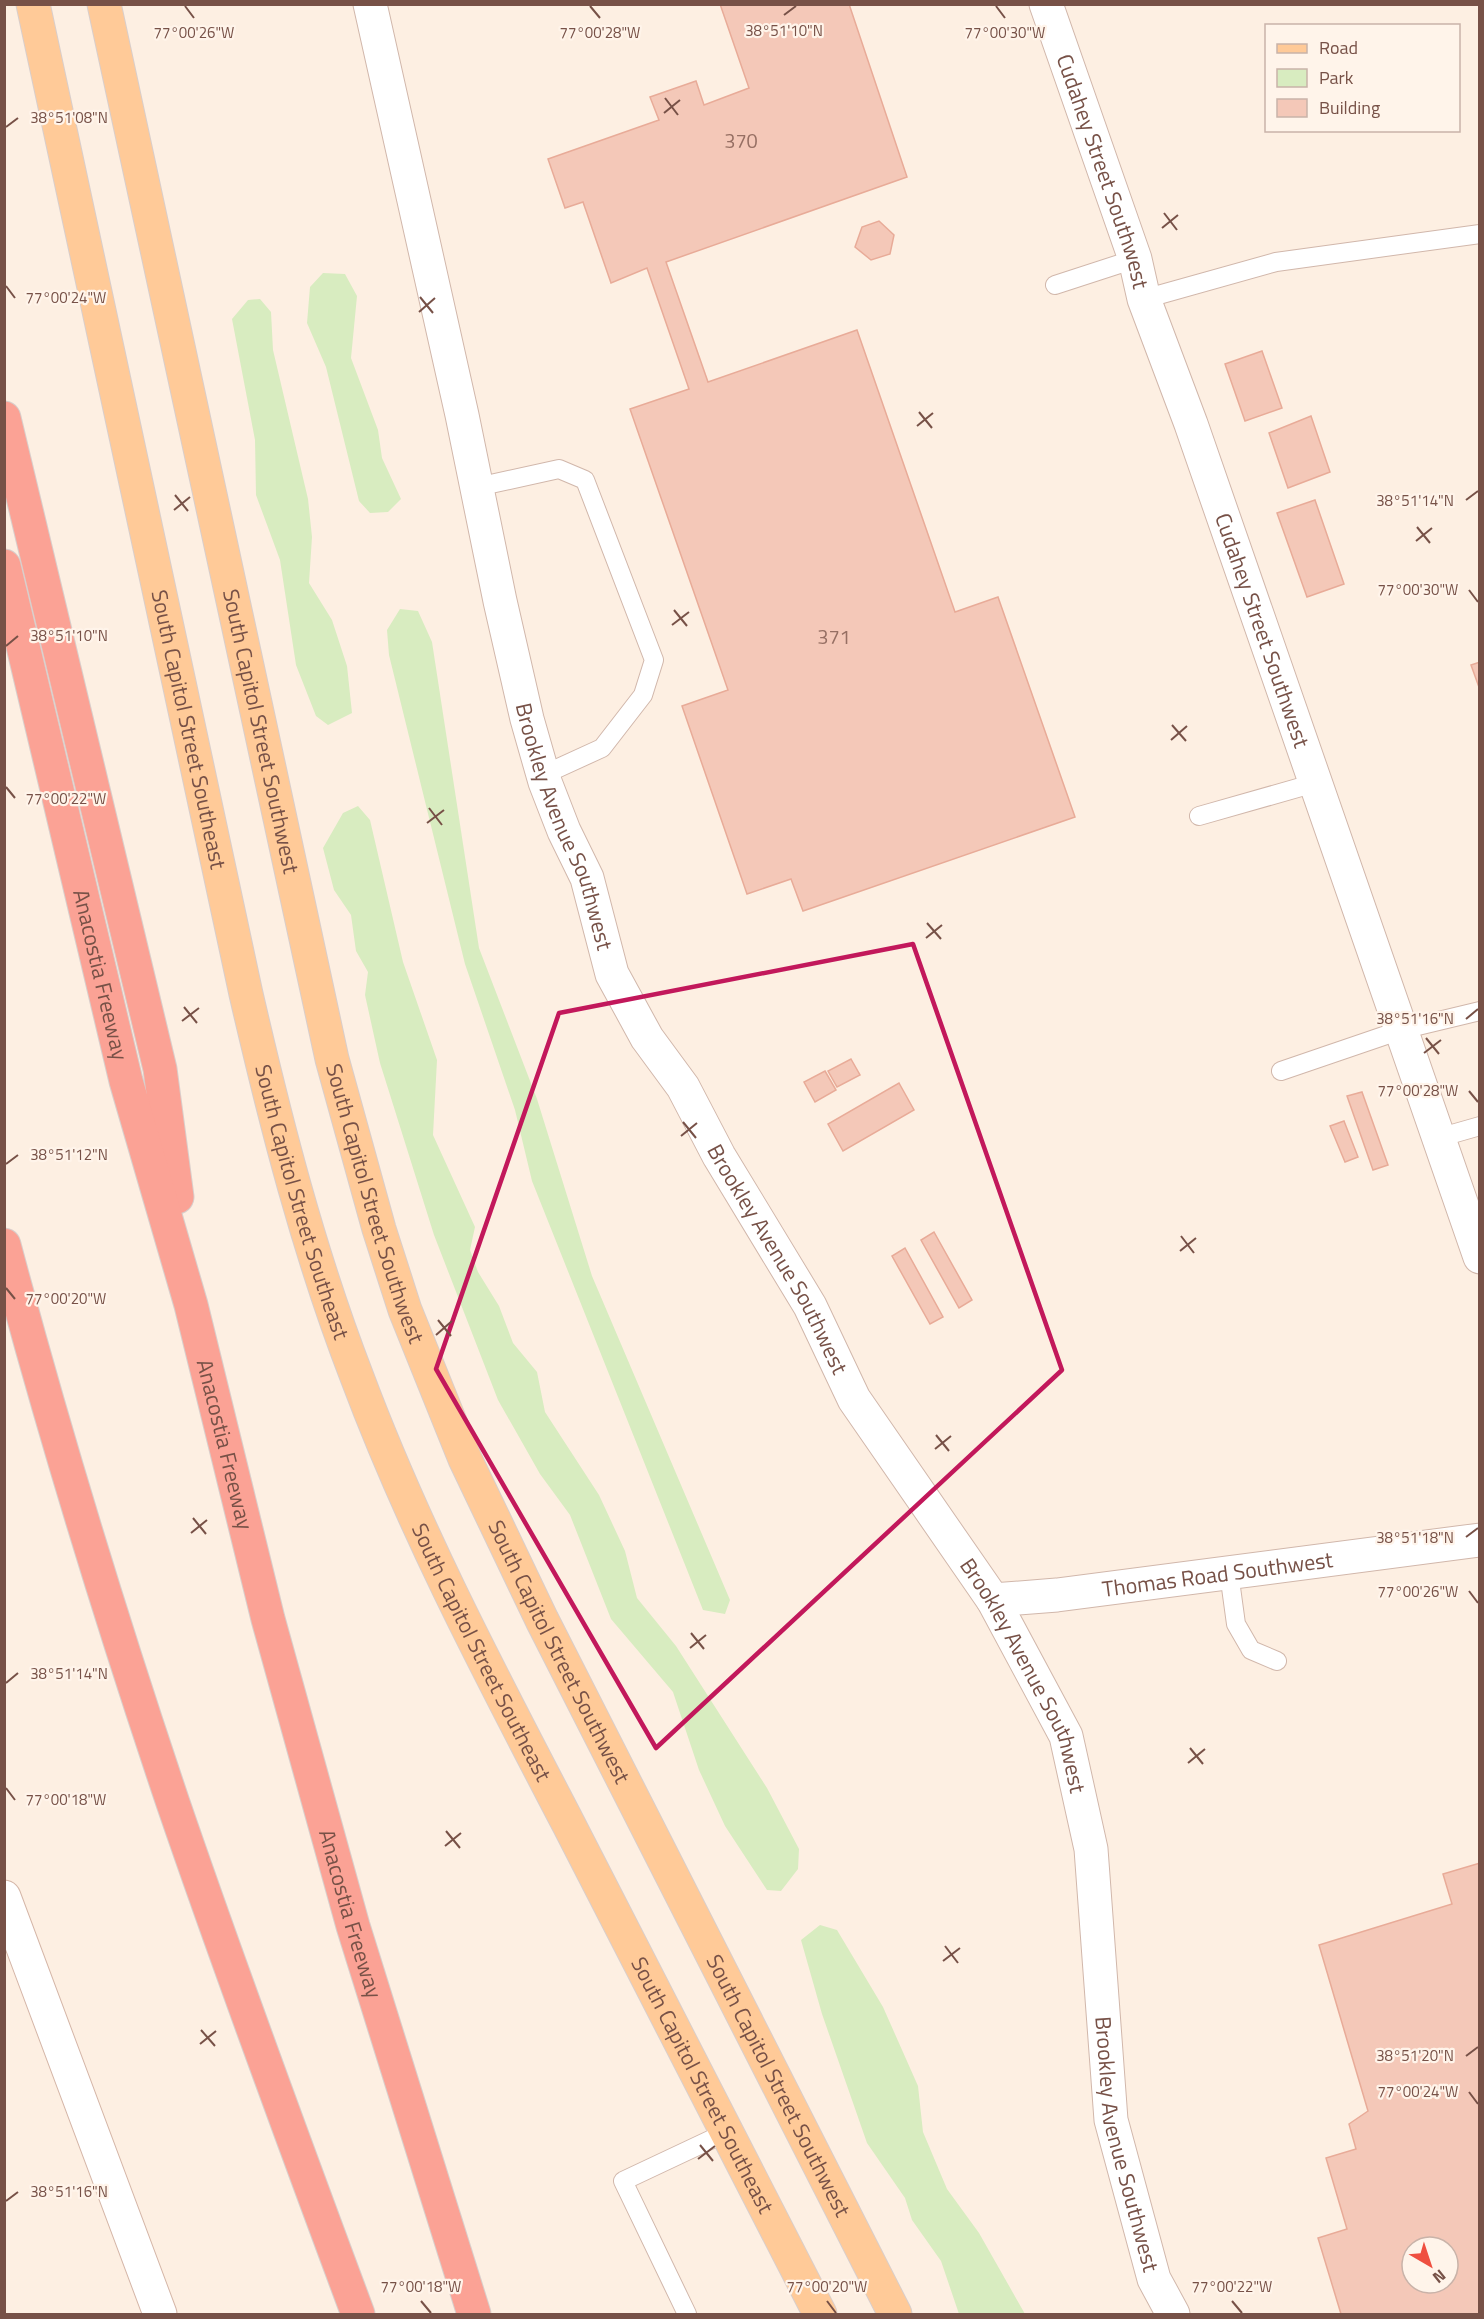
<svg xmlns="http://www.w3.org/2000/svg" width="1484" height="2319" viewBox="0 0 1484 2319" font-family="'Titillium Web',sans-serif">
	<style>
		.green { fill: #d8ecc0 }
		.building { fill: #f4c8b8; stroke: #e8ab98; stroke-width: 1.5; fill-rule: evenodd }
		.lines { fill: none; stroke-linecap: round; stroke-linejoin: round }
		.lane-casing { stroke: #d1b7ab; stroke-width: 20 }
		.street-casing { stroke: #d1b7ab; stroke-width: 35 }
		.secondary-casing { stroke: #d5b6a8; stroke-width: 35 }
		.primary-casing { stroke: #d9cecb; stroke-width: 35 }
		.highway-casing { stroke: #d9cecb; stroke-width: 35 }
		.lane { stroke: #fff; stroke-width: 18 }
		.street { stroke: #fff; stroke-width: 33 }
		.secondary { stroke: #fff; stroke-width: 33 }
		.primary { stroke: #ffca98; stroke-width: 33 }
		.highway { stroke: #fba295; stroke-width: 33 }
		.marked { fill: none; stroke: #c2185b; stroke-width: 4.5; stroke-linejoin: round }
		.ticks { fill: none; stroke: #775147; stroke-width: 2 }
		.labels { text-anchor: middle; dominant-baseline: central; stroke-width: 4.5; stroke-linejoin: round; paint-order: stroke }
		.number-label { font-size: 20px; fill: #966f63 }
		.street-label { font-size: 22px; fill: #775147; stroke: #fff4ea }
		.ticks-label { font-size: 15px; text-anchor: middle; fill: #775147; stroke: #fff4ea; stroke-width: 4.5; stroke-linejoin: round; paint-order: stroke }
	</style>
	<rect width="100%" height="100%" fill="#fdefe2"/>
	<path class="green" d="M323 273 345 274 357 296 351 358 378 430 382 458 401 499 388 512 370 513 359 501 326 367 307 323 310 287Z
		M260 299 271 312 273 350 308 499 312 537 309 583 332 620 347 666 352 713 328 725 316 716 296 665 280 560 256 495 255 440 232 319 248 300Z
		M400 609 418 611 432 642 479 948 537 1099 592 1276 730 1600 725 1614 703 1610 532 1181 515 1110 465 964 389 655 387 630Z
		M358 806 370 820 403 962 437 1060 433 1135 475 1227 470 1250 478 1272 499 1306 513 1343 537 1372 545 1412 599 1495 625 1551 637 1598 676 1646 767 1788 799 1849 798 1869 781 1891 767 1890 725 1826 699 1770 673 1692 611 1619 570 1515 540 1474 498 1400 434 1235 380 1063 365 995 368 972 356 951 351 915 334 890 323 848 343 813Z
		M820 1925 837 1930 883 2007 918 2086 923 2132 947 2189 979 2233 1025 2314H959L941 2261 912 2220 905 2198 867 2143 822 2014 801 1940Z"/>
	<path class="building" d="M720 4H849L907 177 666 262 708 382 857 330 955 612 998 597 1075 817 803 911 791 879 747 894 682 706 728 690 630 409 689 389 647 268 611 283 583 202 565 208 548 159 659 120 650 97 696 81 704 105 749 88Z
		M879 221 894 235 890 254 871 260 855 247 862 227Z
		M1262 351 1282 408 1245 421 1225 364Z
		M1311 416 1330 472 1288 488 1269 433Z
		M1315 500 1344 584 1307 597 1277 513Z
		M1480 662V690L1471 665Z
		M851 1059 860 1075 837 1087 828 1071Z
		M825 1071 836 1090 815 1102 804 1082Z
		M899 1083 914 1110 843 1151 828 1124Z
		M1362 1092 1388 1165 1373 1170 1347 1096Z
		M1344 1121 1358 1157 1345 1162 1330 1126Z
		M934 1232 972 1300 959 1308 921 1240Z
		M905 1248 943 1317 930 1324 892 1256Z
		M1480 1863V2314H1341L1318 2238 1347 2229 1326 2158 1356 2149 1349 2124 1368 2111 1319 1945 1452 1904 1443 1874ZM1412 2247H1448V2283H1412Z"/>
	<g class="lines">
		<g class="lane-casing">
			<path id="lane" d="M1055 285 1135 259
				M1144 299 1276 262 1480 234
				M477 487 559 469 585 480 654 660 643 695 602 748 543 775
				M1199 816 1315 783
				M1281 1071 1401 1030 1480 1011
				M1438 1138 1480 1126
				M1229 1573 1236 1624 1251 1650 1277 1661
				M687 2314 623 2181 727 2132"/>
		</g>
		<g class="street-casing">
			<g id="street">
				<path id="s1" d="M370 4 462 415 500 601 527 719 545 782 564 831 587 878 612 974 647 1038 683 1087 719 1156 810 1306 854 1399 993 1600 1066 1736 1091 1849 1111 2120 1154 2279 1173 2314"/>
				<path id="s2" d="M1046 4 1135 259 1144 299 1191 424 1480 1257"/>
				<path id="s3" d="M993 1600 1057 1595 1480 1540"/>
			</g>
		</g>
		<g class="secondary-casing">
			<path id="secondary" d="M4 1897 160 2314"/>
		</g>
		<g class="primary-casing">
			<g id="primary">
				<path id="s4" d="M33 4 246 994C276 1124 309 1253 357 1377 415 1532 492 1677 568 1823 652 1987 737 2150 820 2314"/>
				<path id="s5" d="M104 4 332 1059 379 1229 405 1310 465 1459 542 1620 895 2314"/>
			</g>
		</g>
		<g class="highway-casing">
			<g id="highway">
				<path d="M4 418 160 1069 177 1197"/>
				<path id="s6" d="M4 566 126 1081 191 1305 268 1619 353 1926 474 2314"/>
				<path d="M4 1245C54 1433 111 1619 173 1803 232 1975 295 2145 358 2314"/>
			</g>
		</g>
		<use href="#lane" class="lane"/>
		<use href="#street" class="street"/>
		<use href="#secondary" class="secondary"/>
		<use href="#primary" class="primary"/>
		<use href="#highway" class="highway"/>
	</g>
	<path class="marked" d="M913 944 1062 1370 656 1748 436 1369 559 1013Z"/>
	<path class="ticks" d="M185 6 194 18M590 6 600 18M996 6 1005 18M784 15 796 6M665 98 678 115M664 113 680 100M6 127 18 118M1164 213 1177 230M1162 228 1178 215M6 286 15 298M420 297 433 313M419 312 435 298M919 412 932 428M917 426 933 413M175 495 188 511M1466 500 1478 491M174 510 190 497M1417 527 1430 543M1416 541 1432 528M1469 590 1478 602M674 610 687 626M672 625 689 612M6 646 18 636M1172 725 1186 741M1171 740 1187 726M6 787 15 798M429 808 442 825M427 823 444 810M927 923 941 939M926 938 942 925M184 1007 197 1023M1466 1019 1478 1009M182 1021 199 1008M1426 1038 1439 1054M1424 1053 1441 1040M1469 1091 1478 1102M683 1122 696 1138M681 1136 697 1123M6 1164 18 1155M1181 1236 1194 1253M1180 1251 1196 1238M6 1288 15 1299M438 1320 451 1336M436 1335 452 1321M936 1435 949 1451M935 1449 951 1436M193 1518 206 1534M191 1533 207 1520M1466 1537 1478 1528M1469 1591 1478 1603M691 1633 704 1649M690 1648 706 1635M6 1683 18 1673M1190 1748 1203 1764M1188 1763 1205 1749M6 1788 15 1800M446 1831 460 1848M445 1846 461 1833M945 1946 958 1963M943 1961 960 1948M201 2030 215 2046M200 2044 216 2031M1466 2056 1478 2047M1469 2092 1478 2104M700 2145 713 2161M698 2159 715 2146M6 2201 18 2192M421 2301 431 2313M827 2301 836 2313M1232 2301 1242 2313"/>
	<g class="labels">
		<g class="number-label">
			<text x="741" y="140">370</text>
			<text x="834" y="636">371</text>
		</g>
		<g class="street-label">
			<text stroke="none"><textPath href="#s2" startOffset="177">Cudahey Street Southwest</textPath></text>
			<text stroke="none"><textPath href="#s2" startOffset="663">Cudahey Street Southwest</textPath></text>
			<text stroke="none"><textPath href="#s4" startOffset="742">South Capitol Street Southeast</textPath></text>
			<text stroke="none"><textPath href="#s5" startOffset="744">South Capitol Street Southwest</textPath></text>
			<text stroke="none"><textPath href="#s1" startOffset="846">Brookley Avenue Southwest</textPath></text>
			<text stroke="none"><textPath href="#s6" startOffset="420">Anacostia Freeway</textPath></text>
			<text stroke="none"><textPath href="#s4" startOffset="1228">South Capitol Street Southeast</textPath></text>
			<text stroke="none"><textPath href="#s5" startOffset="1230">South Capitol Street Southwest</textPath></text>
			<text stroke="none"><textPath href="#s1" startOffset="1332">Brookley Avenue Southwest</textPath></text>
			<text stroke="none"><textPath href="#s6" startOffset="906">Anacostia Freeway</textPath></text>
			<text stroke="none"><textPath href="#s3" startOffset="226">Thomas Road Southwest</textPath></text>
			<text stroke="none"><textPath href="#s5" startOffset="1716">South Capitol Street Southwest</textPath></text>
			<text stroke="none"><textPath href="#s4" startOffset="1714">South Capitol Street Southeast</textPath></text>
			<text stroke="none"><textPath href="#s1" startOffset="1818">Brookley Avenue Southwest</textPath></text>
			<text stroke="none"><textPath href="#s6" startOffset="1392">Anacostia Freeway</textPath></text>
			<text stroke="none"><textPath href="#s5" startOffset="2202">South Capitol Street Southwest</textPath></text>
			<text stroke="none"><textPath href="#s4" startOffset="2200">South Capitol Street Southeast</textPath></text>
			<text stroke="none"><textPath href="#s1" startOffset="2304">Brookley Avenue Southwest</textPath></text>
		</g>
	</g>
	<g class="ticks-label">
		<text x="784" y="36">38°51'10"N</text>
		<text x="194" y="38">77°00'26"W</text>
		<text x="600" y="38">77°00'28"W</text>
		<text x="1005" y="38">77°00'30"W</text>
		<text x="69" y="123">38°51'08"N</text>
		<text x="66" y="303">77°00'24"W</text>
		<text x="1415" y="506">38°51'14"N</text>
		<text x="1418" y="595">77°00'30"W</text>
		<text x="69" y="641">38°51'10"N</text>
		<text x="66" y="804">77°00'22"W</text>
		<text x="1415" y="1024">38°51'16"N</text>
		<text x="1418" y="1096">77°00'28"W</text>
		<text x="69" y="1160">38°51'12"N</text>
		<text x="66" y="1304">77°00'20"W</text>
		<text x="1415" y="1543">38°51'18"N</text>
		<text x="1418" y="1597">77°00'26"W</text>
		<text x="69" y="1679">38°51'14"N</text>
		<text x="66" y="1805">77°00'18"W</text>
		<text x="1415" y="2061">38°51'20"N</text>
		<text x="1418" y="2097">77°00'24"W</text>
		<text x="69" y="2197">38°51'16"N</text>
		<text x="421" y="2292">77°00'18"W</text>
		<text x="827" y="2292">77°00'20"W</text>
		<text x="1232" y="2292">77°00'22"W</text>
	</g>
	<rect width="1484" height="2319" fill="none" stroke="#775147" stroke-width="12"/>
	<rect x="1265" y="24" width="195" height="108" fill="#fff4ea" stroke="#c9b3a9" stroke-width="1.5"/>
	<rect x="1277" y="44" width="30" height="9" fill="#ffca98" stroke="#c9b3a9" stroke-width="1.5"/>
	<text x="1319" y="54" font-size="18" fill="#775147">Road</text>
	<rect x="1277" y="69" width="30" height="18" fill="#d8ecc0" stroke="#c9b3a9" stroke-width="1.5"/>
	<text x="1319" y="84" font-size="18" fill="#775147">Park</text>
	<rect x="1277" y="99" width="30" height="18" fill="#f4c8b8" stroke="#c9b3a9" stroke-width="1.5"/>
	<text x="1319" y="114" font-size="18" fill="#775147">Building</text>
	<g transform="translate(1430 2265) rotate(141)"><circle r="28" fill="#fff4ea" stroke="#c9b3a9" stroke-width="1.5"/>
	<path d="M0-4.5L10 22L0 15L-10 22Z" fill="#ef4f40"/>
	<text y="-9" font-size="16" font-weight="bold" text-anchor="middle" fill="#775147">N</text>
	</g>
</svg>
